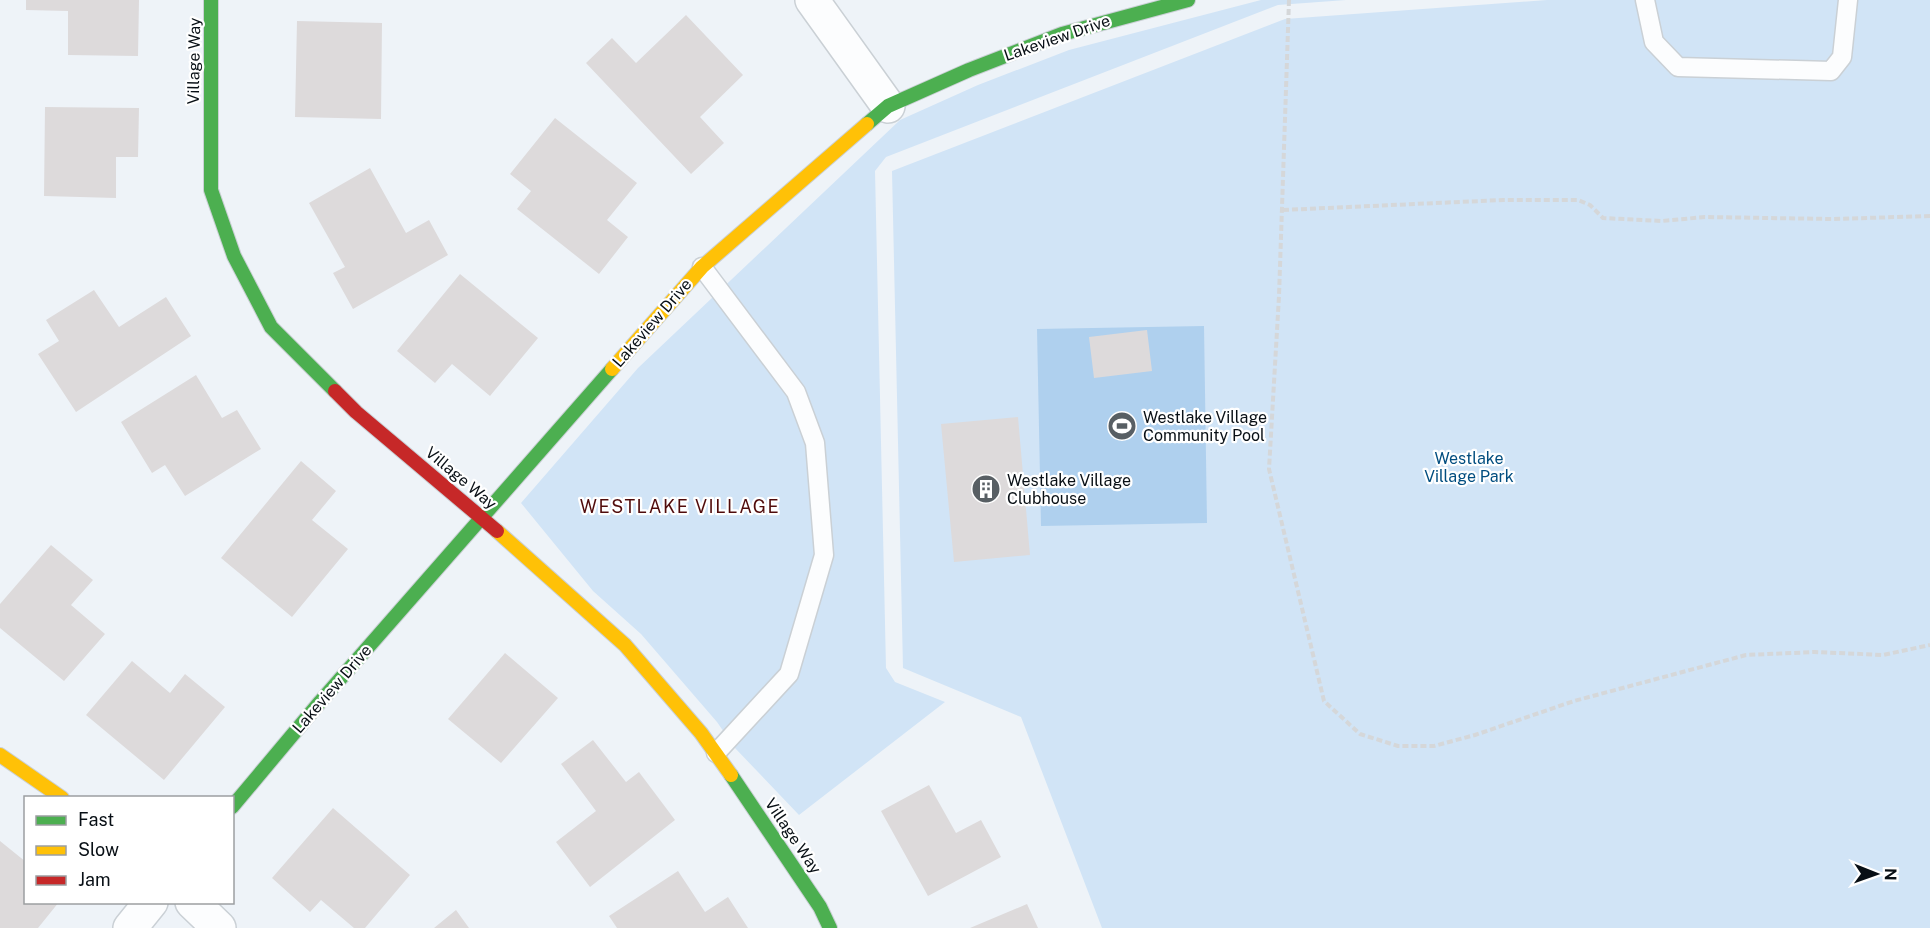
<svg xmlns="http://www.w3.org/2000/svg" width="1930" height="928" viewBox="0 0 1930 928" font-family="'Public Sans',sans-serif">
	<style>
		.green { fill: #d1e4f6 }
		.water { fill: #afd0ee }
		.building { fill: #dddadb }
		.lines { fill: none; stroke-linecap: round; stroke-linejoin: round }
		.lane-casing { stroke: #cad0d5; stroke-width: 21 }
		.street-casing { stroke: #cad0d5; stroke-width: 36 }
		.fast-casing { stroke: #cad0d5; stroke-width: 16 }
		.slow-casing { stroke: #cad0d5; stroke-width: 16 }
		.jam-casing { stroke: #cad0d5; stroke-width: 16 }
		.path { stroke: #d5d7d9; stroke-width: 4; stroke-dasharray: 6 3; stroke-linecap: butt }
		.lane { stroke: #fcfdfe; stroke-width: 18 }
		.street { stroke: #fcfdfe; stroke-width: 33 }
		.fast { stroke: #4caf50; stroke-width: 14 }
		.slow { stroke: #ffc107; stroke-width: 14 }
		.jam { stroke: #c62828; stroke-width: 14 }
		.labels { text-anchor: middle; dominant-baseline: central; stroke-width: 4.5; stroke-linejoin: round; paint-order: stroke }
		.street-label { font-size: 16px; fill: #080f15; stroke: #fff }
		.poi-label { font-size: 16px; fill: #080f15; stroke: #fff; text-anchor: start }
		.park-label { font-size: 16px; fill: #014d7f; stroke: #fff }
		.neighbourhood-label { font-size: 18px; letter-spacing: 1.5px; fill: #500b0b; stroke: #fff }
	</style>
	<rect width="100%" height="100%" fill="#eef3f8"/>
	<path class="green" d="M1261 0H1346L1278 5 886 157 875 171 886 668 895 682 945 702 799 815 735 748 717 722 641 634 593 591 521 503 638 368 900 120 978 85 1069 50Z
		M1547 0H1930V928H1102L1021 717 903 668 892 171 1285 19Z"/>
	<path class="water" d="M1204 326 1207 523 1041 526 1037 329Z"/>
	<path class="building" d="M26 0H139L138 56 68 55V11L26 10Z
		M686 15 743 75 700 117 724 143 691 174 586 63 612 38 636 63Z
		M297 21 382 23 381 119 295 117Z
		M45 107 139 108 138 157H116V198L44 196Z
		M555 118 637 183 607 220 628 237 599 274 517 209 531 191 510 174Z
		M370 168 406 233 429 220 448 255 353 309 333 273 345 267 309 203Z
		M460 274 538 338 490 396 452 364 435 383 397 351Z
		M94 290 119 327 166 297 191 336 76 412 38 354 59 341 46 320Z
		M1147 330 1152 371 1094 378 1089 337Z
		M196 375 222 418 237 410 261 449 185 496 165 465 152 473 121 422Z
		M1018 417 1030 555 954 562 941 424Z
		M301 461 336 491 312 520 348 549 292 617 221 558Z
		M51 545 93 580 71 605 105 634 64 681 0 628V604Z
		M505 653 558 698 501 763 448 719Z
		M132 661 170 693 185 674 225 707 164 780 86 715Z
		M593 740 626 782 639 772 675 820 590 887 556 842 596 811 561 764Z
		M929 785 956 833 981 820 1001 857 928 896 881 811Z
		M333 808 410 875 365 928H354L321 900 310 912 272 878Z
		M0 841 26 862V902H59L38 928H0Z
		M678 871 705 912 728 897 748 928H617L609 916Z
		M1027 904 1038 928H970Z
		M456 910 469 928H434Z"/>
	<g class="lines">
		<g class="lane-casing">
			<path id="lane" d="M1645 0 1654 42 1678 67 1831 71 1842 57 1848 0
				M702 267 796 392 815 443 824 555 789 674 716 753"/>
		</g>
		<g class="street-casing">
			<path id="street" d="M812 0 888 106
				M192 902 219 928
				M130 928 151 902"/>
		</g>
		<g class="fast-casing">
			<path id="fast" d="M211 0V190L234 256 271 327 335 391
				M867 124 888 106 969 70 1062 34 1188 0
				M731 775 820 907 830 928
				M232 807 320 702 612 369"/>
		</g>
		<g class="slow-casing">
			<path id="slow" d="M612 369 702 267 867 124
				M497 531 625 645 701 733 731 775
				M0 755 62 798"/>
		</g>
		<g class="jam-casing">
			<path id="jam" d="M335 391 356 412 497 531"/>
		</g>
		<path class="path" d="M1289 0 1279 296 1269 469 1324 701 1360 734 1398 746H1434L1475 735 1574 701 1746 655 1815 652 1883 655 1930 645
			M1283 210 1503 200H1578L1590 205 1603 218 1662 221 1705 217 1833 219 1930 216"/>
		<use href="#lane" class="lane"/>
		<use href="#street" class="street"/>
		<use href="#fast" class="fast"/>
		<use href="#slow" class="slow"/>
		<use href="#jam" class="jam"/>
	</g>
	<defs>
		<g id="stadium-disc" transform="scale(1.5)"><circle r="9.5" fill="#585f64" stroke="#fff"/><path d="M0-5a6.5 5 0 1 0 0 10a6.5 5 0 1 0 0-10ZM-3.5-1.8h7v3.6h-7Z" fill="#fff"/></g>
		<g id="building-disc" transform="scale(1.5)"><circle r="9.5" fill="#585f64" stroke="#fff"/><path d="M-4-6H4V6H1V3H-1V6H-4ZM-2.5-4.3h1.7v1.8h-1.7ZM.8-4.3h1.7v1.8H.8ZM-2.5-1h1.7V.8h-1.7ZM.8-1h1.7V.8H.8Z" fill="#fff"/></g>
	</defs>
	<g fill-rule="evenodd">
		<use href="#stadium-disc" x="1122" y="426"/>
		<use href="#building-disc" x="986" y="489"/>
	</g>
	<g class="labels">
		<g class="street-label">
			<text transform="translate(1057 38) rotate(-19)">Lakeview Drive</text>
			<text transform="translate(194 61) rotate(-89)">Village Way</text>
			<text transform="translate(652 323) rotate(-49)">Lakeview Drive</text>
			<text transform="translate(461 478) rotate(40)">Village Way</text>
			<text transform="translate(332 689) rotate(-49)">Lakeview Drive</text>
			<text transform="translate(793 836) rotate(56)">Village Way</text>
		</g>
		<g class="poi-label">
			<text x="1143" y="417">Westlake Village<tspan x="1143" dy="18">Community Pool</tspan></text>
			<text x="1007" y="480">Westlake Village<tspan x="1007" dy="18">Clubhouse</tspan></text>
		</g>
		<g class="park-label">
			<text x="1469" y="458">Westlake<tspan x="1469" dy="18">Village Park</tspan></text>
		</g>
		<g class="neighbourhood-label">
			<text x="680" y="506">WESTLAKE VILLAGE</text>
		</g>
	</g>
	<rect x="24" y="796" width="210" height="108" fill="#ffffff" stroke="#9c9fa1" stroke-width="1.5"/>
	<rect x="36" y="816" width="30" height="9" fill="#4caf50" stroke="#9c9fa1" stroke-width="1.5"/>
	<text x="78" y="826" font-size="18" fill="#080f15">Fast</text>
	<rect x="36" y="846" width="30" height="9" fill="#ffc107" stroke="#9c9fa1" stroke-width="1.5"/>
	<text x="78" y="856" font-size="18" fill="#080f15">Slow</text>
	<rect x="36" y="876" width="30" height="9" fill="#c62828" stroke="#9c9fa1" stroke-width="1.5"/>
	<text x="78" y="886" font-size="18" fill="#080f15">Jam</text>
	<g transform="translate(1876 874) rotate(91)" stroke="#ffffff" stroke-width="4.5" paint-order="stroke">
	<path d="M0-4.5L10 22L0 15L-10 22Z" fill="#080f15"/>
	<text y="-9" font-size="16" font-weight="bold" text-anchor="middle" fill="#080f15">N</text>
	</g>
</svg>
